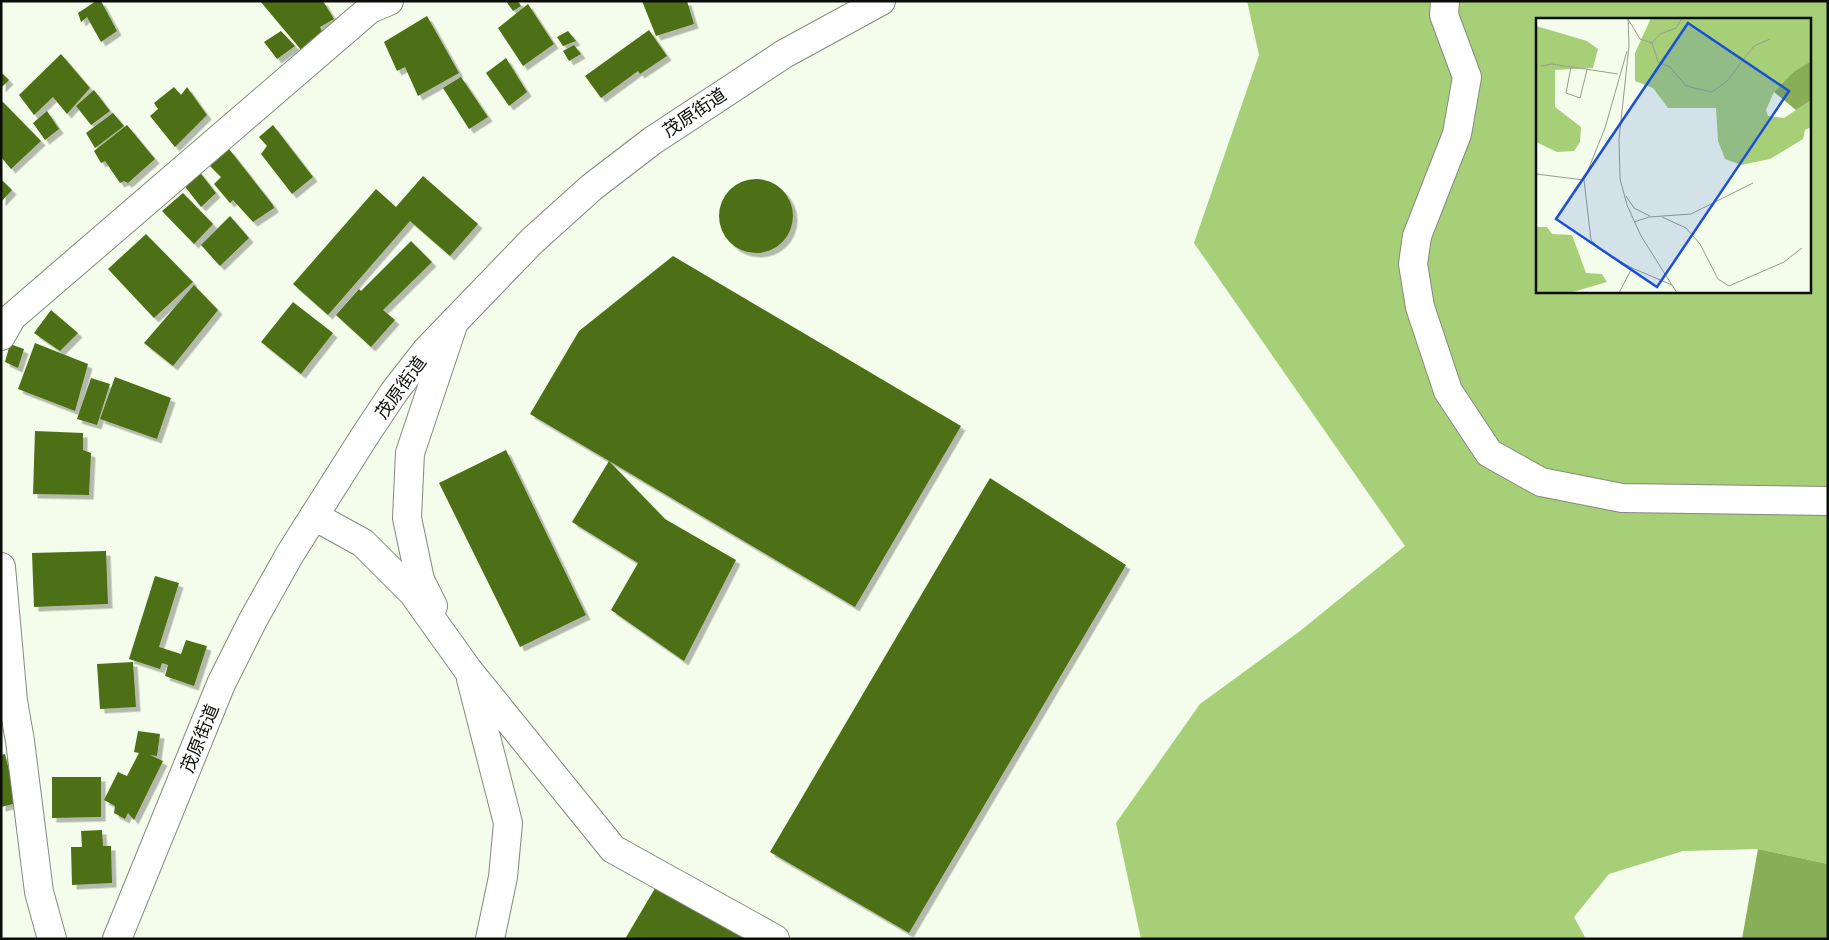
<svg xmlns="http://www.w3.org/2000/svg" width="1829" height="940" viewBox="0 0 1829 940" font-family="'Open Sans','Noto Sans JP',sans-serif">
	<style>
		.forest { fill: #a7cf77; fill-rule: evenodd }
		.water { fill: #88ae57 }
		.building { fill: #4d7012; filter: url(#shadow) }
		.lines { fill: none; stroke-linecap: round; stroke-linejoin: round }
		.minor-casing { stroke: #828a7b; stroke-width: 30 }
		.major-casing { stroke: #828a7b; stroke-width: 30 }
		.minor { stroke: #fff; stroke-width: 28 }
		.major { stroke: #fff; stroke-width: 28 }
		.labels { text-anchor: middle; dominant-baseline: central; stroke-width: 4.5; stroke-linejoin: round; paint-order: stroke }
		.street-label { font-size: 18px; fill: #0a0d08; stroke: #fff }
		.inset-road { fill: none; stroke: #969c90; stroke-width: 1 }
		.view { fill: #1d4ed8; fill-opacity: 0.15; stroke: #1d4ed8; stroke-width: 2.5 }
		.inset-edge { fill: none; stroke: #0a0d08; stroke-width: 2.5 }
	</style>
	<defs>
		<filter id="shadow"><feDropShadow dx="4.5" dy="4.5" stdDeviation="0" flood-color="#0004"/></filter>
	</defs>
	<rect width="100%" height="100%" fill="#f4fceb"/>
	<path class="forest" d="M1247 1H1828V864L1758 849 1683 851 1609 874 1574 917 1586 939H1141L1116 823 1200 704 1300 631 1405 546 1194 243 1259 55ZM1538 19H1810V291H1538Z"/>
	<path class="water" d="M1758 849 1828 864V939H1742Z"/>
	<path class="building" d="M96 1H101L117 31 101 42 87 17 81 22 78 13Z
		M260 1H323L334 19 320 27 323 35 302 51Z
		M506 1H518L521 6 513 11Z
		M642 1H687L694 24 656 36Z
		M528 4 554 44 523 66 498 28Z
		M427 16 459 73 418 96 405 67 397 71 384 42Z
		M649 30 667 56 640 74 638 71 601 98 585 76Z
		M281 31 295 46 277 59 264 42Z
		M568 31 576 41 563 46 557 37Z
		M574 45 581 54 569 61 563 51Z
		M61 54 90 88 67 114 53 97 34 115 19 95Z
		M506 58 527 92 509 106 486 73Z
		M1 72 9 80 1 88Z
		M461 77 488 117 469 129 443 88Z
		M174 87 181 95 187 87 207 115 175 147 150 116 158 109 154 103Z
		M94 90 110 111 91 125 76 106Z
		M2 101 41 141 11 169 1 157Z
		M47 111 59 129 45 140 33 123Z
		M113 113 124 126 95 148 86 133Z
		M127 125 155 159 128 183 124 181 120 183 105 161 101 163 94 151Z
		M273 125 313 177 292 194 261 154 267 146 259 137Z
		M229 149 273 205 274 208 253 222 233 200 230 203 214 184 221 177 210 166Z
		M198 170 216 193 201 207 183 184Z
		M423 176 478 224 450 256 410 221 328 315 293 284 376 189 396 207Z
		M719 216a37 37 0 1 1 74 0a37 37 0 1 1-74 0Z
		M1 179 12 190 1 202Z
		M183 193 213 224 194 244 162 211Z
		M230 216 249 238 220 266 201 245Z
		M146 234 193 282 154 318 108 269Z
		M411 241 432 262 383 310 395 320 371 347 336 315 359 289 361 291Z
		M673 256 961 426 855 607 530 414 579 331Z
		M194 285 218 310 173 366 144 343Z
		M293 302 333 333 301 374 261 342Z
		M51 310 78 333 60 351 34 333Z
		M35 343 88 364 75 411 18 389Z
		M10 344 24 349 18 368 5 362Z
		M115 377 171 398 157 439 100 419Z
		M91 378 110 384 97 425 77 419Z
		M35 431 83 433V450L91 453 89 495 33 494Z
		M506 450 586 615 520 647 439 483Z
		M609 461 665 519 736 560 684 661 611 610 638 563 572 522Z
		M990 478 1126 565 909 933 770 852Z
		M106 551 108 604 34 607 32 553Z
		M155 576 179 583 159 647 181 654 186 640 207 646 194 686 165 676 168 665 162 663 160 669 129 659Z
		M133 662 136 707 100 709 97 664Z
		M138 731 160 734 157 756 150 755 163 761 134 820 128 813 125 819 114 813 115 806 104 800 118 772 127 776 139 753 134 752Z
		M5 754 17 803 1 807V755Z
		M52 777H101V817L52 818Z
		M102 830 103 846H111L112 883 72 885 71 847H82L81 831Z
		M657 885 748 939H625Z"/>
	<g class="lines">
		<g class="minor-casing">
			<path id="minor" d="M1445 1 1444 15 1467 77 1457 134 1417 236 1413 264 1420 307 1448 391 1489 453 1541 482 1622 498 1828 501
				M1 336 12 317 370 9 389 1
				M314 516 363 543 413 593 468 670 613 849 775 939
				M1 567 13 701 20 741 39 892 52 939
				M433 606 420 580 407 518 410 453 454 322
				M471 679 508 823 503 877 490 939"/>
		</g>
		<g class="major-casing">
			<path id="major" d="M117 939 221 684 253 620 290 554 366 434 394 392 426 351 532 241 592 187 652 141 784 54 881 1"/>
		</g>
		<use href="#minor" class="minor"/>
		<use href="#major" class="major"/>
	</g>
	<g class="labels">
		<g class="street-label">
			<text transform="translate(694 112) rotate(-34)">茂原街道</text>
			<text transform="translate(400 387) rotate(-54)">茂原街道</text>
			<text transform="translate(199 738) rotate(-68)">茂原街道</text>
		</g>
	</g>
	<g transform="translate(1536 18)">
		<rect width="275" height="275" fill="#f4fceb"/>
		<path d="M115 0H275V43L257 54 238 74 230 92 232 98 248 100 275 82V109L269 112 267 121 234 141 205 147 189 141 182 123 180 90H132L117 70 99 63V35ZM0 8 51 23 62 31 57 50 19 52V89L45 109 44 124 38 133 21 134 0 124ZM0 209H11L16 216 36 217 50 255 66 256 71 264 33 275H0Z" fill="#a7cf77"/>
		<path d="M275 43V82L260 92 238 74 257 54Z" fill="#88ae57"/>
		<path class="inset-road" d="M92 0 93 28 83 121 84 161 91 187 105 218 141 275M92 1 104 21 116 25M116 25 122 44 134 49 150 68 176 74 191 63 218 28 234 21M116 25 124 16 140 10 146 0M91 33 69 110 48 162 55 222 66 233 96 250 136 267M5 48 16 46 82 56M35 49 30 75 44 80 51 52M0 156 48 162M90 178 98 190 114 198M126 199 150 210 164 226 182 261 193 268 248 244 266 230M98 204 113 199 155 196 217 165M83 275 96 250"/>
		<path class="view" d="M152 5 253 73 121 269 20 201Z"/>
		<rect width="275" height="275" class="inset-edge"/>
	</g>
	<rect width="1829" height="940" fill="none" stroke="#0a0d08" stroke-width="5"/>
</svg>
